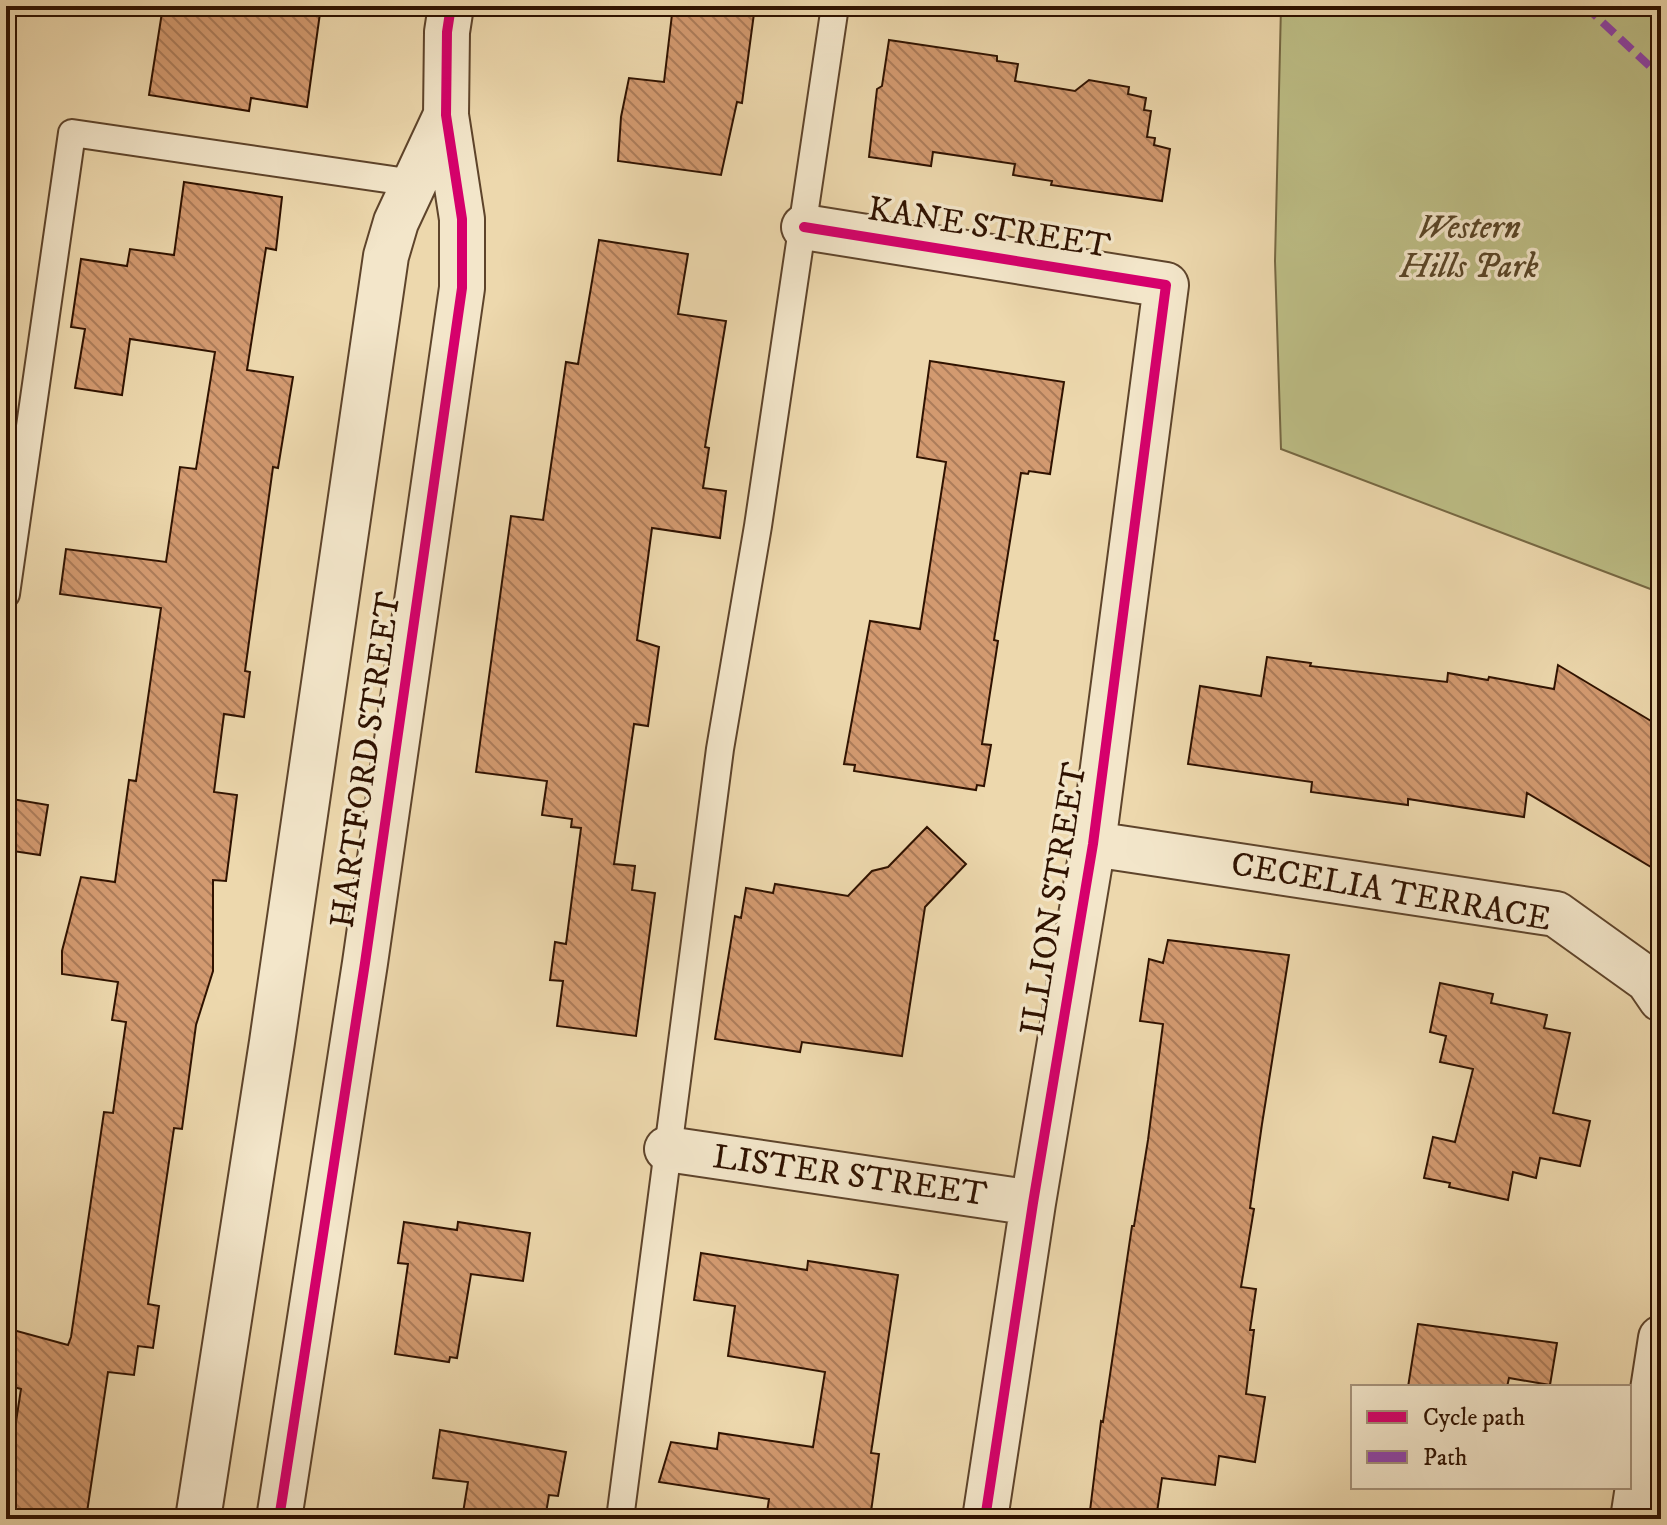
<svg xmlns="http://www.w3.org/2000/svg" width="1667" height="1525" viewBox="0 0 1667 1525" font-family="'IM FELL DW Pica',serif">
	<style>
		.green { fill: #bdbe86; stroke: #766843; stroke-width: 2 }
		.building { fill: url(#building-back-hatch); stroke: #2f1200; stroke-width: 2 }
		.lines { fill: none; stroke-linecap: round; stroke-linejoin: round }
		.service-casing { stroke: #5e442b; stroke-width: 30 }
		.minor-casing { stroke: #5e442b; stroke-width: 48 }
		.service { stroke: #f3e6ca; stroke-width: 26 }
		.minor { stroke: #f3e6ca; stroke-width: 44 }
		.quiet { stroke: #8e44ad; stroke-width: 8; stroke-dasharray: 16 8; stroke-linecap: butt }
		.cycleway-casing { stroke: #f3e6ca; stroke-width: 15 }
		.cycleway { stroke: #d6006c; stroke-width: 10 }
		.labels { text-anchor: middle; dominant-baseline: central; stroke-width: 7; stroke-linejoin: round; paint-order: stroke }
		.street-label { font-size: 34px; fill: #2f1200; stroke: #f3e6ca }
		.park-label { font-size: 34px; font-style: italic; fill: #5a4628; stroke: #f3e6ca }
	</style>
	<defs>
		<pattern id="building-back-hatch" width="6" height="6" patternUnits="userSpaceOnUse" patternTransform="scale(2)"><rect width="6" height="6" fill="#d39a70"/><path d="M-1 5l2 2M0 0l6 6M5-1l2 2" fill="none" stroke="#ac7c5a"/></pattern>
	</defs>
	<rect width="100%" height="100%" fill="#edd8ad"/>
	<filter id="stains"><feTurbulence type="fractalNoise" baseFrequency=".0025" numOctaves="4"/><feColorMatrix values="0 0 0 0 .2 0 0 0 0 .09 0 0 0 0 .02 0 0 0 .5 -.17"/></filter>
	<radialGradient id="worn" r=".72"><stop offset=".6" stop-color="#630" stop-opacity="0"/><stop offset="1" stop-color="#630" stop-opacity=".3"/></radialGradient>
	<path class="green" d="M1281 6H1661V593L1281 449 1275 261Z"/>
	<path class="building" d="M163 6H321L307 107 251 98 249 111 149 95Z
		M673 6H755L742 103 737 102 721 175 618 161 621 117 629 78 664 82Z
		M889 40 997 56V61L1018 64 1015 81 1075 91 1089 80 1129 87 1128 94 1146 98 1144 110 1151 111 1147 137 1155 138 1154 145 1170 149 1162 201 1051 185 1052 181 1013 175 1015 164 933 152 931 166 869 157 877 89 882 86Z
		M184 182 282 197 276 250 266 248 247 370 293 377 278 468 273 467 245 671 250 672 244 717 224 714 214 792 237 795 226 881 213 880V971L196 1025 182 1129 174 1128 148 1304 159 1306 153 1348 138 1346 134 1375 108 1372 86 1519H27L29 1511 6 1507V1487L21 1389 6 1385V1328L68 1345 71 1337 104 1112 113 1113 126 1022 112 1020 118 982 62 974V951L81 877 115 882 129 780 136 781 161 608 60 594 66 549 166 562 180 467 196 469 215 352 130 339 122 395 75 388 85 329 71 327 81 259 127 266 130 249 174 255Z
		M599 240 688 254 678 314 726 321 705 447 709 448 703 488 726 491 720 538 652 528 637 640 659 647 648 726 634 724 614 864 635 866 632 890 655 893 636 1036 557 1026 563 981 550 980 555 942 566 944 581 828 571 827 572 819 542 815 547 781 476 772 511 516 543 520 566 362 578 364Z
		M930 361 1064 382 1050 474 1029 471 1028 474 1021 473 994 640 998 641 982 744 991 745 984 786 977 785 976 790 854 771 855 765 844 764 870 621 920 629 946 462 917 457Z
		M1267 657 1311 663 1310 666 1447 682 1448 673 1488 680 1489 677 1554 689 1558 665 1661 727V873L1527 793 1524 817 1408 799V805L1311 792 1312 782 1188 764 1200 686 1261 696Z
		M6 798 48 805 40 855 6 850Z
		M927 827 966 864 925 907 902 1056 802 1042 800 1052 715 1039 735 916 741 918 746 888 773 893 775 884 848 896 872 871 888 867Z
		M1168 940 1289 955 1262 1124 1250 1208 1254 1209 1241 1287 1256 1289 1250 1330H1254L1246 1394 1265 1397 1255 1462 1219 1456 1215 1485 1162 1478 1156 1519H1089L1101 1421 1103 1422 1132 1226H1134L1148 1140 1163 1024 1140 1021 1149 959 1163 963Z
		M1440 983 1493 994 1491 1003 1547 1015 1544 1028 1570 1033 1553 1113 1590 1121 1580 1166 1540 1158 1536 1178 1513 1172 1508 1200 1449 1187 1450 1183 1424 1178 1433 1137 1455 1142 1473 1069 1440 1062 1446 1036 1430 1032Z
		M404 1222 457 1230 458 1222 530 1233 523 1281 471 1274 457 1358 450 1357 449 1362 395 1354 408 1264 398 1263Z
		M701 1253 807 1270 808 1261 898 1275 871 1453 879 1454 870 1519H766L769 1499 659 1482 671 1442 717 1449 719 1433 813 1447 825 1372 728 1356 735 1306 694 1300Z
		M1418 1324 1557 1343 1550 1385 1509 1378 1507 1387H1408Z
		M440 1430 566 1452 558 1496 549 1495 545 1519H462L468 1482 433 1478Z"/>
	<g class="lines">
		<g class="service-casing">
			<path id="service" d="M6 594 72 133 414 183
				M620 1519 720 749 758 526 835 6"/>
		</g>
		<g class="minor-casing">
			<path id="minor" d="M804 227 1166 285 1093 844 1033 1203 985 1519
				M1093 844 1556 914 1648 980 1661 999
				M667 1149 1033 1203
				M198 1519 272 1042 386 256 396 222 446 115
				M279 1519 365 963 462 288V219L446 115 447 32 451 6
				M1633 1519 1661 1338"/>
		</g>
		<use href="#service" class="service"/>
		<use href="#minor" class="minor"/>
		<path class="quiet" d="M1585 6 1656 72 1661 73"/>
		<g class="cycleway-casing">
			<path id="cycleway" d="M804 227 1166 285 1093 844 1033 1203 985 1519
				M279 1519 365 963 462 288V219L446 115 447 32 451 6"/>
		</g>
		<use href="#cycleway" class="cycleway"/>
	</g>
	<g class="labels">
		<g class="street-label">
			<text transform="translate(989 228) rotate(9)">KANE STREET</text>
			<text transform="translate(366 760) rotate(-82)">HARTFORD STREET</text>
			<text transform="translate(1391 892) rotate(10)">CECELIA TERRACE</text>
			<text transform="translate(1054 899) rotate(-81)">ILLION STREET</text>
			<text transform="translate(850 1176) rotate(8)">LISTER STREET</text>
		</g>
		<g class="park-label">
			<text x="1469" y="228">Western<tspan x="1469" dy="39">Hills Park</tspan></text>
		</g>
	</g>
	<rect width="1667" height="1525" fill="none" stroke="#edd8ad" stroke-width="32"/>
	<rect x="8" y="8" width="1651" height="1509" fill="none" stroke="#2f1200" stroke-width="4"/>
	<rect x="16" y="16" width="1635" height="1493" fill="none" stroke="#2f1200" stroke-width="2"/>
	<rect x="1351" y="1385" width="280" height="104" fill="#f3e6ca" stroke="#a59179" stroke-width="2"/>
	<rect x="1367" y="1411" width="40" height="12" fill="#d6006c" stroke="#a59179" stroke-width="2"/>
	<text x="1423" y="1425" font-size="24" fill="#2f1200">Cycle path</text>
	<rect x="1367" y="1451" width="40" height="12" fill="#8e44ad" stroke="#a59179" stroke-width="2"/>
	<text x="1423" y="1465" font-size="24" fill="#2f1200">Path</text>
	<rect width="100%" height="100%" filter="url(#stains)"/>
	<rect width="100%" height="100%" fill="url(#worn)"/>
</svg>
